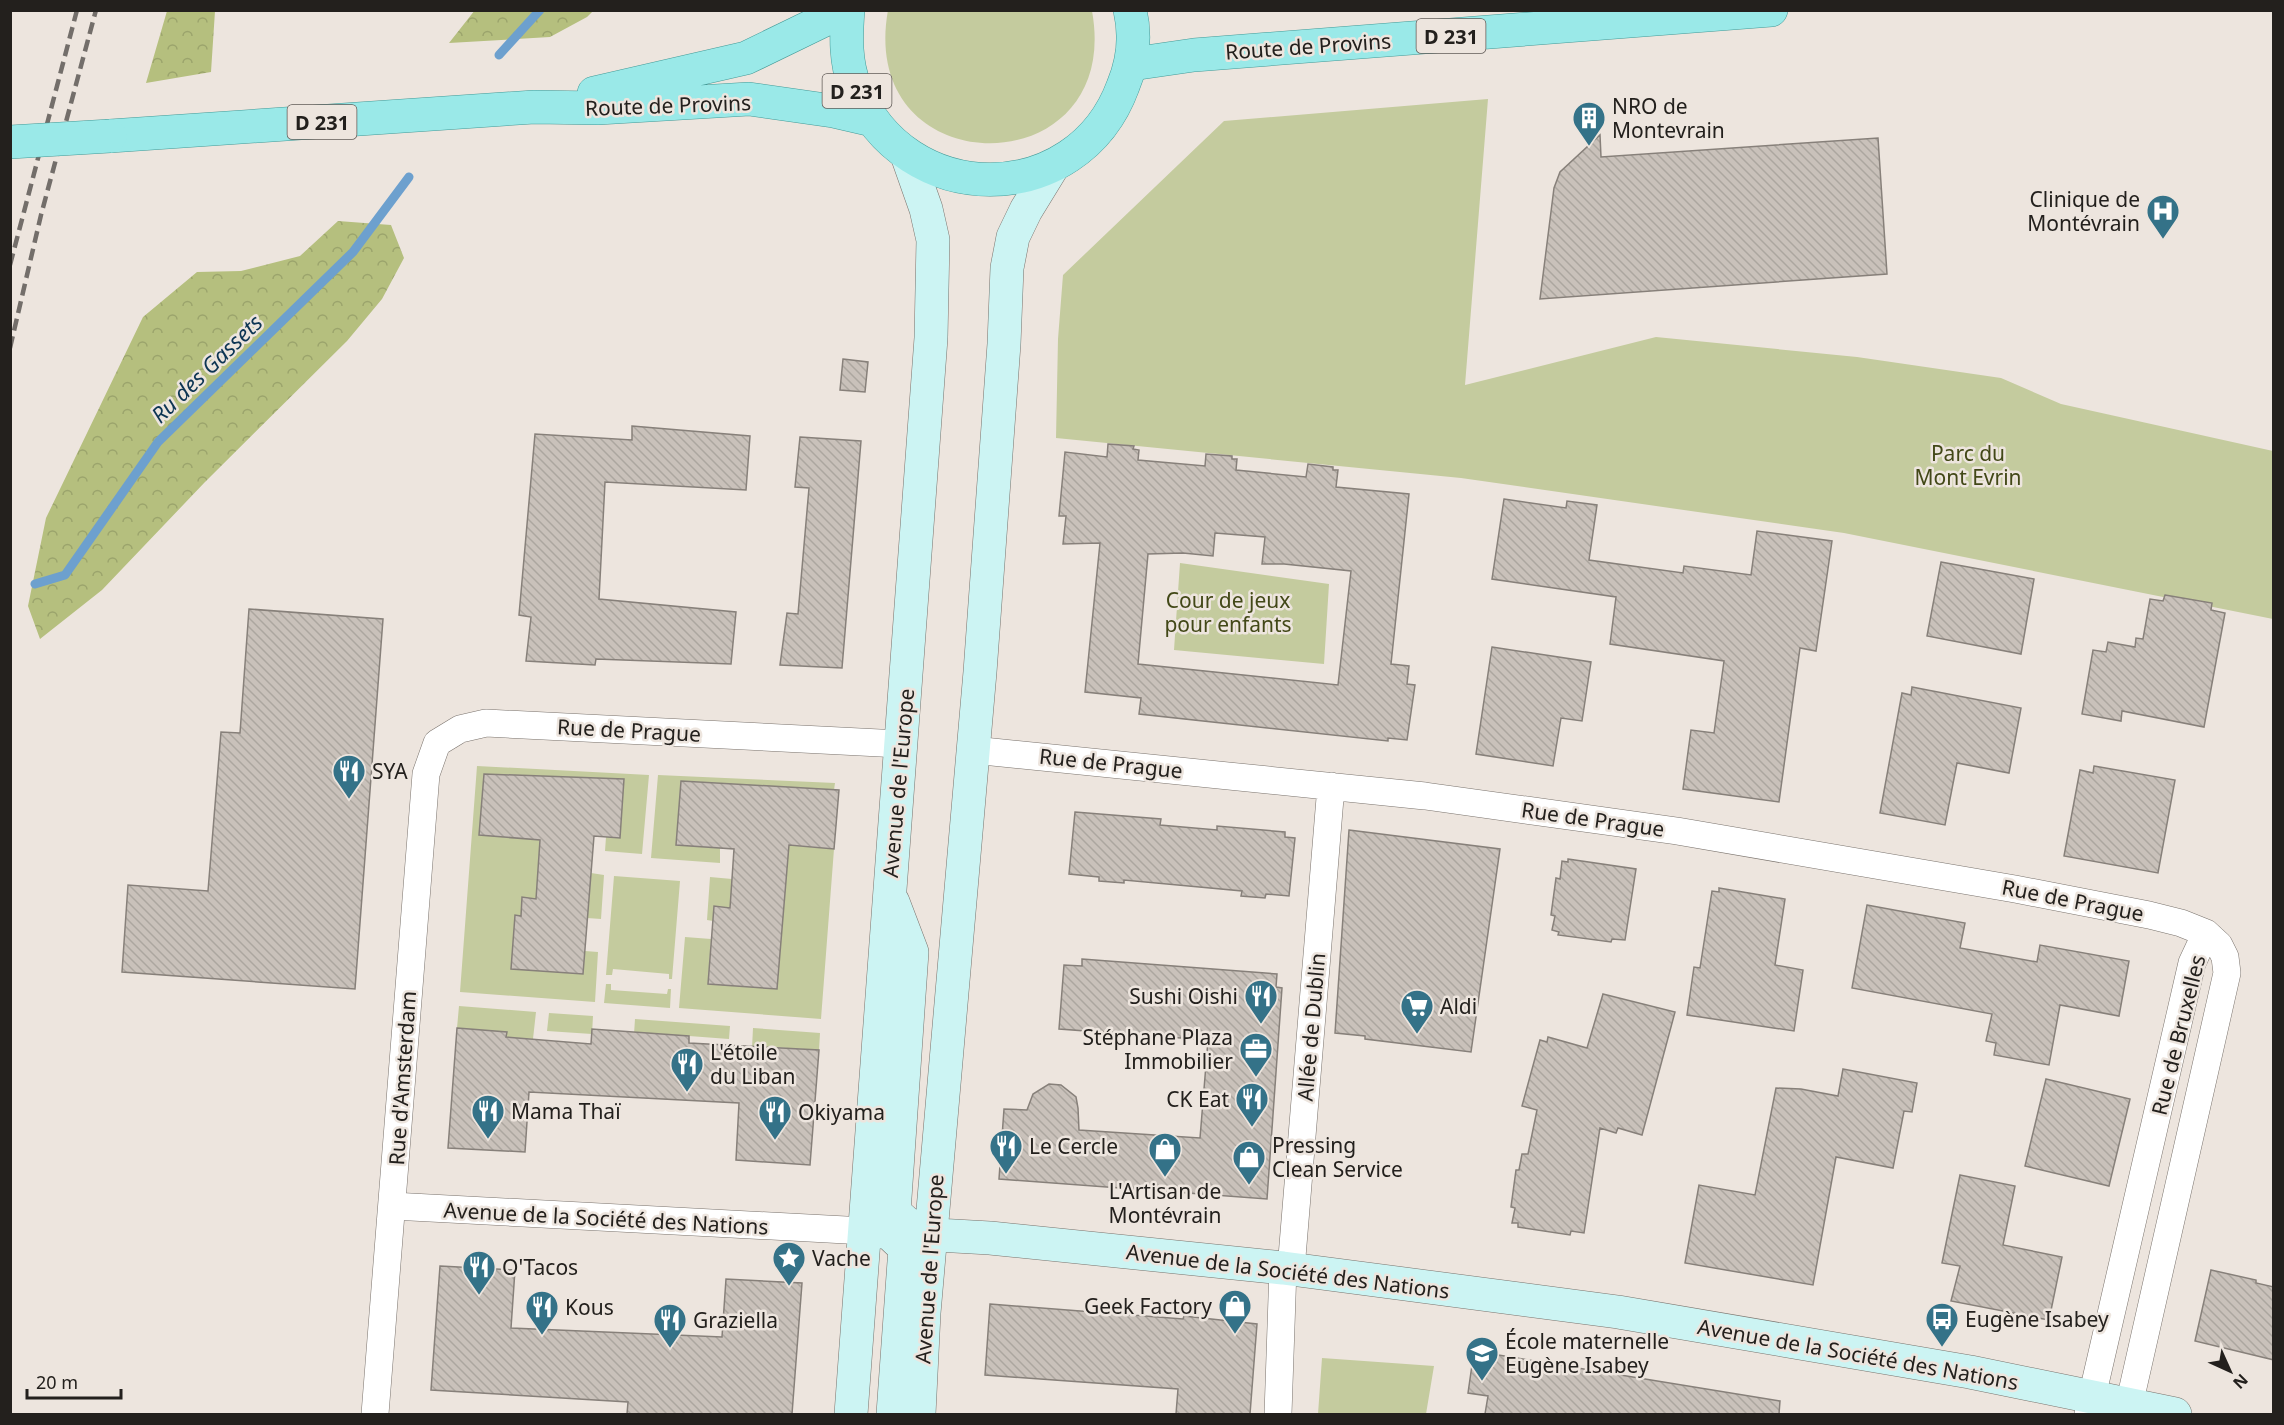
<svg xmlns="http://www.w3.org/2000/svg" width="2284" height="1425" viewBox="0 0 2284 1425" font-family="'Noto Sans',sans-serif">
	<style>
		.green { fill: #c4cb9e }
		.forest { fill: url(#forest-crowns) }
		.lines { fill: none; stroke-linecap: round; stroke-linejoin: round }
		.stream { stroke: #6da0ce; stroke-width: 9 }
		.building { fill: url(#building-back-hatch); stroke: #87807a; stroke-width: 1.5; fill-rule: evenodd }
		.street-casing { stroke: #7a736d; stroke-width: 28 }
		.secondary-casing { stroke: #7a736d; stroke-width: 34 }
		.primary-casing { stroke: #449a97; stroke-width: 34 }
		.street { stroke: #fff; stroke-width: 27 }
		.secondary { stroke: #ccf4f3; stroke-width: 33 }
		.primary { stroke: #9ae9e8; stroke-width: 33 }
		.rail { stroke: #736e6a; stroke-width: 4.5; stroke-dasharray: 12 6; stroke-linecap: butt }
		.primary-bridge-casing { stroke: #449a97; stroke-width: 34; stroke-linecap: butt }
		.primary-bridge { stroke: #9ae9e8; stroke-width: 33 }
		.labels { text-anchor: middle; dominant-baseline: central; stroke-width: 5; stroke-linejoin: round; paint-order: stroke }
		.shield { fill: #ede5de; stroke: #605b57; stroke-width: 1.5 }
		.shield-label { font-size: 20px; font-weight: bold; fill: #23201d }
		.street-label { font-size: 21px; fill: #23201d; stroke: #ede5de }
		.poi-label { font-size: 21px; fill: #23201d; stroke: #ede5de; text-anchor: start }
		.park-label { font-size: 21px; fill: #424817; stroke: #ede5de }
		.water-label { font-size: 22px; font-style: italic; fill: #0d3553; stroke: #ede5de }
	</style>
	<defs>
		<pattern id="forest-crowns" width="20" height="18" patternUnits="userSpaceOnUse" patternTransform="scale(1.5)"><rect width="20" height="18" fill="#b5bf7e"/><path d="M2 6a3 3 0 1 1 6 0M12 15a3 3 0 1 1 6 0" fill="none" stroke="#9ba46c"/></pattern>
		<pattern id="building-back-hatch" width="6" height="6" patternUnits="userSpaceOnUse" patternTransform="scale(1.5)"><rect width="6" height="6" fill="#c9c1ba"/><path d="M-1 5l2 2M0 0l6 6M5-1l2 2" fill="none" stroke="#aca69f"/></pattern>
	</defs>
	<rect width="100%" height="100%" fill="#ede5de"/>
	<path class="green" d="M888 10 1092 11C1124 187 856 188 888 10Z
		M1488 99 1465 385 1656 337 1857 357 2001 378 2061 404 2273 451V619L1844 533 1461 478 1056 438 1058 339 1063 275 1224 121Z
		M1180 563 1329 584 1324 664 1174 650Z
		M477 766 649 775 642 854 605 851 606 837 620 838 624 779 484 774 479 835 540 840 536 899 522 897 521 916 515 915 583 974 585 951 598 952 595 1002 460 992Z
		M658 775 835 783 834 790 681 781 676 845 720 848V863L651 858Z
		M787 845 834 849 821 1019 679 1008 685 937 711 939 708 984 777 988Z
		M591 873 604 875 601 919 587 918Z
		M614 876 680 881 672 979H669V974L613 969 612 975H606Z
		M710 877 732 879 730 908 714 906 713 921 707 920Z
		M606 984H611V990L667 994 668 989H671L670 1008 604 1003Z
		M459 1006 536 1012 533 1039 506 1037V1032L457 1028Z
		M549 1013 593 1016 592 1034 547 1031Z
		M635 1019 730 1026 729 1039 649 1033 634 1034Z
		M753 1028 820 1033 819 1050 772 1047V1049L752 1048Z
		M1322 1358 1434 1366 1426 1414H1318Z"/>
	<path class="forest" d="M475 10H593V11L587 17 550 37 449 43Z
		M167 11H215L211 72 146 83Z
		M338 221 391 225 404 258 382 299 347 341 205 482 102 590 40 639 28 606 46 518 143 317 197 272 241 271 300 256Z"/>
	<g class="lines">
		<path class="stream" d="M499 55 540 10
			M35 584 65 575 158 442 353 252 409 177"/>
	</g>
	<path class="building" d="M1600 135 1601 157 1878 138 1887 274 1540 299 1554 188 1560 172Z
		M843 359 868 362 865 392 840 390Z
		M632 426 750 436 746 490 605 482 599 599 736 612 731 664 596 659 595 665 526 661 531 617 519 615 535 434 632 440Z
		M800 437 861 441 842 668 780 665 787 613 798 614 809 488 795 487Z
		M1108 444 1134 446 1133 449 1139 450 1138 460 1205 466 1206 454 1232 456V459H1237L1236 470 1306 477 1308 464 1333 467V470H1338L1336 487 1409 494 1391 664 1409 666 1407 684 1415 685 1407 740 1388 738V741L1139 714 1141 698 1085 692 1100 543 1063 544 1066 516H1059L1065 452 1107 457ZM1215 533 1265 537 1262 564H1284L1351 571 1338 685 1138 664 1148 554 1183 553 1213 556Z
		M1504 499 1566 508 1567 501 1597 505 1589 560 1683 573 1684 566 1751 575 1757 531 1832 541 1816 651 1800 648 1779 802 1683 789 1691 730 1714 733 1724 661 1610 644 1616 597 1492 579Z
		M1941 562 2034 579 2021 654 1927 636Z
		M2165 595 2212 603 2211 610 2225 613 2204 727 2122 711 2121 721 2082 714 2093 650 2106 652 2108 642 2135 647 2136 638 2143 639 2150 599 2163 601Z
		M249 609 383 619 355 989 122 972 128 885 208 891 221 732 240 733Z
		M1492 647 1591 662 1582 721 1561 718 1553 766 1476 754Z
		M1912 687 2021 708 2009 773 1957 763 1945 825 1880 813 1902 693 1911 695Z
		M2094 766 2175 780 2158 873 2064 856 2080 770 2093 773Z
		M484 774 624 779 620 838 594 836 583 974 511 969 515 915 521 916 522 897 536 899 540 840 479 835Z
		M681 781 839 790 834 849 789 845 777 989 708 984 714 906 730 908 734 849 676 845Z
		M1075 812 1161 819 1160 825 1217 830V826L1285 832V837L1295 838 1289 896 1266 894 1265 898 1241 896 1242 891 1124 880V883L1099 881V877L1069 874Z
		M1349 830 1500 849 1471 1052 1365 1039V1036L1335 1033Z
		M1568 859 1636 869 1625 940 1612 939 1611 942 1558 935 1559 932 1552 930 1555 916 1551 915 1556 878 1560 879 1562 861 1568 862Z
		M1719 888 1785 899 1775 965 1803 970 1794 1031 1687 1015 1694 967 1700 968 1712 891 1719 892Z
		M1867 905 1965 923 1960 948 2037 962 2040 945 2129 961 2119 1016 2060 1005 2049 1065 1994 1055 1996 1043 1986 1041 1992 1014 1852 988Z
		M1082 959 1277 974 1276 987 1282 988 1267 1199 999 1179 1004 1109 1027 1110 1033 1094 1049 1084 1061 1085 1076 1097 1078 1108 1079 1130 1200 1138 1208 1040 1059 1029 1064 965 1082 966Z
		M1603 994 1675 1012 1642 1135 1618 1128 1616 1133 1600 1128 1584 1233 1571 1231 1570 1235 1518 1227V1223H1512L1515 1208 1511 1207 1516 1170H1519L1522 1154H1528L1537 1110 1522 1106 1540 1040 1547 1042 1548 1037 1587 1048Z
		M457 1028 507 1032 506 1037 591 1044 592 1029 689 1036V1043L819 1050 810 1165 736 1160 739 1103 529 1092 525 1152 448 1148Z
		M1843 1069 1917 1083 1912 1112 1904 1111 1893 1168 1836 1157 1813 1285 1685 1263 1699 1185 1755 1195 1776 1088 1801 1089 1838 1096Z
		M2046 1079 2130 1099 2109 1186 2025 1166Z
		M1960 1175 2015 1186 2003 1245 2062 1257 2049 1320 1951 1301 1960 1266 1942 1263Z
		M440 1266 515 1270 511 1328 722 1337 726 1279 802 1283 792 1414H627L628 1402 431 1390Z
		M2211 1270 2256 1280V1283L2274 1287V1360L2195 1341Z
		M990 1304 1183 1319 1184 1316 1257 1324 1250 1414H1176L1178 1389 985 1375Z
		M1474 1351 1780 1401 1779 1414H1485L1488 1396 1468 1393Z"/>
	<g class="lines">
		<g class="street-casing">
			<path id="street" d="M973 750 1425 796 1677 831 2015 889 2149 915 2181 923 2206 933 2219 945 2225 957 2227 973 2127 1414
				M392 1206 865 1231
				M1291 1269 1331 786
				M375 1414 426 774 437 743 460 729 486 723 900 744
				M1278 1414 1283 1268
				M2088 1414 2192 963 2206 933"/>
		</g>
		<g class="secondary-casing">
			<path id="secondary" d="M893 902 912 952 894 1212 919 1234
				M865 1231 990 1238 1283 1268 1618 1312 1970 1372 2175 1414
				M888 1232 905 1248 893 1414
				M851 1414 931 338 933 240 926 209 907 155
				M919 1414 924 1313 980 672 1004 344 1007 268 1013 237 1026 210 1053 166"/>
		</g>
		<g class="primary-casing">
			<path id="primary" d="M848 10C846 36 845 62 855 87 904 210 1077 211 1123 86 1133 62 1136 36 1130 10
				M1132 64 1194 55 1771 10
				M594 93 746 58 845 10
				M110 136 534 107 598 108 749 99 833 111 872 120"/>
		</g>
		<use href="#street" class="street"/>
		<use href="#secondary" class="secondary"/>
		<use href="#primary" class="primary"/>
		<path class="rail" d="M10 265 77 10
			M10 348 41 215 96 10"/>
		<g class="primary-bridge-casing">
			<path id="primary-bridge" d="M10 142 110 136"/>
		</g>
		<use href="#primary-bridge" class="primary-bridge"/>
	</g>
	<defs>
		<g id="building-pin" transform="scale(1.725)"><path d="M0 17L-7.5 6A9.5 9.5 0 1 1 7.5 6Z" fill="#347288" stroke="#ede5de"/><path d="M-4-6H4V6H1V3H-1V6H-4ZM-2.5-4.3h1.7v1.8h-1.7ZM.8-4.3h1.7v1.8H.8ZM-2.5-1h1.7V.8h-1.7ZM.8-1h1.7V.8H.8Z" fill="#fff"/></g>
		<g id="hospital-pin" transform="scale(1.725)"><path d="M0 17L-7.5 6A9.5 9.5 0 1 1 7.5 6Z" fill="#347288" stroke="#ede5de"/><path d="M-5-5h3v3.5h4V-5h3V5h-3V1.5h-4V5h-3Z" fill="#fff"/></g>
		<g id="restaurant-pin" transform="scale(1.725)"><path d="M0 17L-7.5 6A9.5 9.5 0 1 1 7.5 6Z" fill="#347288" stroke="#ede5de"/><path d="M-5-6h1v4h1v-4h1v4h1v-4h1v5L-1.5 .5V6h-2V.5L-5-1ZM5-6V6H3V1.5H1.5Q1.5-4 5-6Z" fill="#fff"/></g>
		<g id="supermarket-pin" transform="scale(1.725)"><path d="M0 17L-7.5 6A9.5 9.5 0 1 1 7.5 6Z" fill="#347288" stroke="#ede5de"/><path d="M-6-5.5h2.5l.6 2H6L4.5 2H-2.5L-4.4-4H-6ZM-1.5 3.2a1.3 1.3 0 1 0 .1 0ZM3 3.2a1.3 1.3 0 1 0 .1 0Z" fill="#fff"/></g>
		<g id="office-pin" transform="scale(1.725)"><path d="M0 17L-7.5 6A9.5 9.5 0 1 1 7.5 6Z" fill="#347288" stroke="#ede5de"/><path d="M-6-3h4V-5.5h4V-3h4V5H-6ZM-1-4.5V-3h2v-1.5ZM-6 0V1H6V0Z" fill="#fff"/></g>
		<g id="shop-pin" transform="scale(1.725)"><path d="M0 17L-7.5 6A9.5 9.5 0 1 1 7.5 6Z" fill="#347288" stroke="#ede5de"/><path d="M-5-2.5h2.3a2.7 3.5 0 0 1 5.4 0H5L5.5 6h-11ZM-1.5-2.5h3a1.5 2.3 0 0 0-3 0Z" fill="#fff"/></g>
		<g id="sight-pin" transform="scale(1.725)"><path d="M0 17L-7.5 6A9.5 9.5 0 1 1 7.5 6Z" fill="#347288" stroke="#ede5de"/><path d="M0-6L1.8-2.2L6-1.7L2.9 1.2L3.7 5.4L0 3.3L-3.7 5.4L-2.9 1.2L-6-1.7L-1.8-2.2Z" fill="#fff"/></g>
		<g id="bus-pin" transform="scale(1.725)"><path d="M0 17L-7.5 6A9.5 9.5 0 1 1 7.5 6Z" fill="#347288" stroke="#ede5de"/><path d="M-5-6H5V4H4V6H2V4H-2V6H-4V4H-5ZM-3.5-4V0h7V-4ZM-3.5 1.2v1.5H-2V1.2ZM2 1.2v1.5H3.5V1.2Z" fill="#fff"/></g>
		<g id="school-pin" transform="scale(1.725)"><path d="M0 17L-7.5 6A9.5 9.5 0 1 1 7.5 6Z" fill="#347288" stroke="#ede5de"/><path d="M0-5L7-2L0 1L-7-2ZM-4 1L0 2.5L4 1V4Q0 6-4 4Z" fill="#fff"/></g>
	</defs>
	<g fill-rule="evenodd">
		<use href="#building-pin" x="1589" y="118"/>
		<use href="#hospital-pin" x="2163" y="211"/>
		<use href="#restaurant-pin" x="349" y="771"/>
		<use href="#restaurant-pin" x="1261" y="996"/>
		<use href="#supermarket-pin" x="1417" y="1006"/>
		<use href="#office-pin" x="1256" y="1049"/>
		<use href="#restaurant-pin" x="687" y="1064"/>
		<use href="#restaurant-pin" x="1252" y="1099"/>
		<use href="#restaurant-pin" x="488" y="1111"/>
		<use href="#restaurant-pin" x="775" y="1112"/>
		<use href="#restaurant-pin" x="1006" y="1146"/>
		<use href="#shop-pin" x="1165" y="1149"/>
		<use href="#shop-pin" x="1249" y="1157"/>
		<use href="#sight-pin" x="789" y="1258"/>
		<use href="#restaurant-pin" x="479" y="1267"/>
		<use href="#shop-pin" x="1235" y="1306"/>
		<use href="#restaurant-pin" x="542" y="1307"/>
		<use href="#bus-pin" x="1942" y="1319"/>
		<use href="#restaurant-pin" x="670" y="1320"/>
		<use href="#school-pin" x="1482" y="1353"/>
	</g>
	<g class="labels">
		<g class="shield">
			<rect x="1416.5" y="19" width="69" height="34" rx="4.5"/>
			<rect x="822.5" y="74" width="69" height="34" rx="4.5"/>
			<rect x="287.5" y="105" width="69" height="34" rx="4.5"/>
		</g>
		<g class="shield-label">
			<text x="1451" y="36">D 231</text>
			<text x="857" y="91">D 231</text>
			<text x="322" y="122">D 231</text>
		</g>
		<g class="street-label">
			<text transform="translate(1308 46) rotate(-4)">Route de Provins</text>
			<text transform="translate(668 105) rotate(-2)">Route de Provins</text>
			<text transform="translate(629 730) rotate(3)">Rue de Prague</text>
			<text transform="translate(1111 763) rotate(6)">Rue de Prague</text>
			<text transform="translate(898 783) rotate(-85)">Avenue de l'Europe</text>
			<text transform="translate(1593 819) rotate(8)">Rue de Prague</text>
			<text transform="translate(2073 900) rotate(11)">Rue de Prague</text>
			<text transform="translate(1311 1027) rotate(-85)">Allée de Dublin</text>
			<text transform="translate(2178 1035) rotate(-76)">Rue de Bruxelles</text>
			<text transform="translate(402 1078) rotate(-86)">Rue d'Amsterdam</text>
			<text transform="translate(606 1218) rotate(3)">Avenue de la Société des Nations</text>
			<text transform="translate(929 1269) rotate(-86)">Avenue de l'Europe</text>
			<text transform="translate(1288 1271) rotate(7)">Avenue de la Société des Nations</text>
			<text transform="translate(1858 1354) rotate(10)">Avenue de la Société des Nations</text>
		</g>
		<g class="poi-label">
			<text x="1612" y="106">NRO de<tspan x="1612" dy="24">Montevrain</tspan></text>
			<text x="2140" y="199" text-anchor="end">Clinique de<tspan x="2140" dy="24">Montévrain</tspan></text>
			<text x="372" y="771">SYA</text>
			<text x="1238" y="996" text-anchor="end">Sushi Oishi</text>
			<text x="1440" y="1006">Aldi</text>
			<text x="1233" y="1037" text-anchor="end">Stéphane Plaza<tspan x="1233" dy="24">Immobilier</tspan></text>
			<text x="710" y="1052">L'étoile<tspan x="710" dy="24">du Liban</tspan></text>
			<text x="1229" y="1099" text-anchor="end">CK Eat</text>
			<text x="511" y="1111">Mama Thaï</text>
			<text x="798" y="1112">Okiyama</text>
			<text x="1272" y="1145">Pressing<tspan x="1272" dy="24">Clean Service</tspan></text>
			<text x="1029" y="1146">Le Cercle</text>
			<text x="1165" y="1191" text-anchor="middle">L'Artisan de<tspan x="1165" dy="24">Montévrain</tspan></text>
			<text x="812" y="1258">Vache</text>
			<text x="502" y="1267">O'Tacos</text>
			<text x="1212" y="1306" text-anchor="end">Geek Factory</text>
			<text x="565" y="1307">Kous</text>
			<text x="1965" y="1319">Eugène Isabey</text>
			<text x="693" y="1320">Graziella</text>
			<text x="1505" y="1341">École maternelle<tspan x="1505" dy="24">Eugène Isabey</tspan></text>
		</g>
		<g class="park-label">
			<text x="1968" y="453">Parc du<tspan x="1968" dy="24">Mont Evrin</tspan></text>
			<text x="1228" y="600">Cour de jeux<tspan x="1228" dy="24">pour enfants</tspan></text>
		</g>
		<g class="water-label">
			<text transform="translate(206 368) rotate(-44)">Ru des Gassets</text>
		</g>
	</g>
	<rect width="2284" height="1425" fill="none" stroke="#23201d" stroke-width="24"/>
	<g transform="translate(2230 1371) rotate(135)" stroke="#ede5de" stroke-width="4.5" paint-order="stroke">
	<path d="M0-4.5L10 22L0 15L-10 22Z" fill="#23201d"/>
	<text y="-9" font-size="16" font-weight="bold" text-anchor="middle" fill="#23201d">N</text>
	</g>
	<path d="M27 1389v9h94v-9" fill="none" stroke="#23201d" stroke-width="3"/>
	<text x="36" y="1389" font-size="18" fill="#23201d" stroke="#ede5de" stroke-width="4.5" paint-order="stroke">20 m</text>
</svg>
